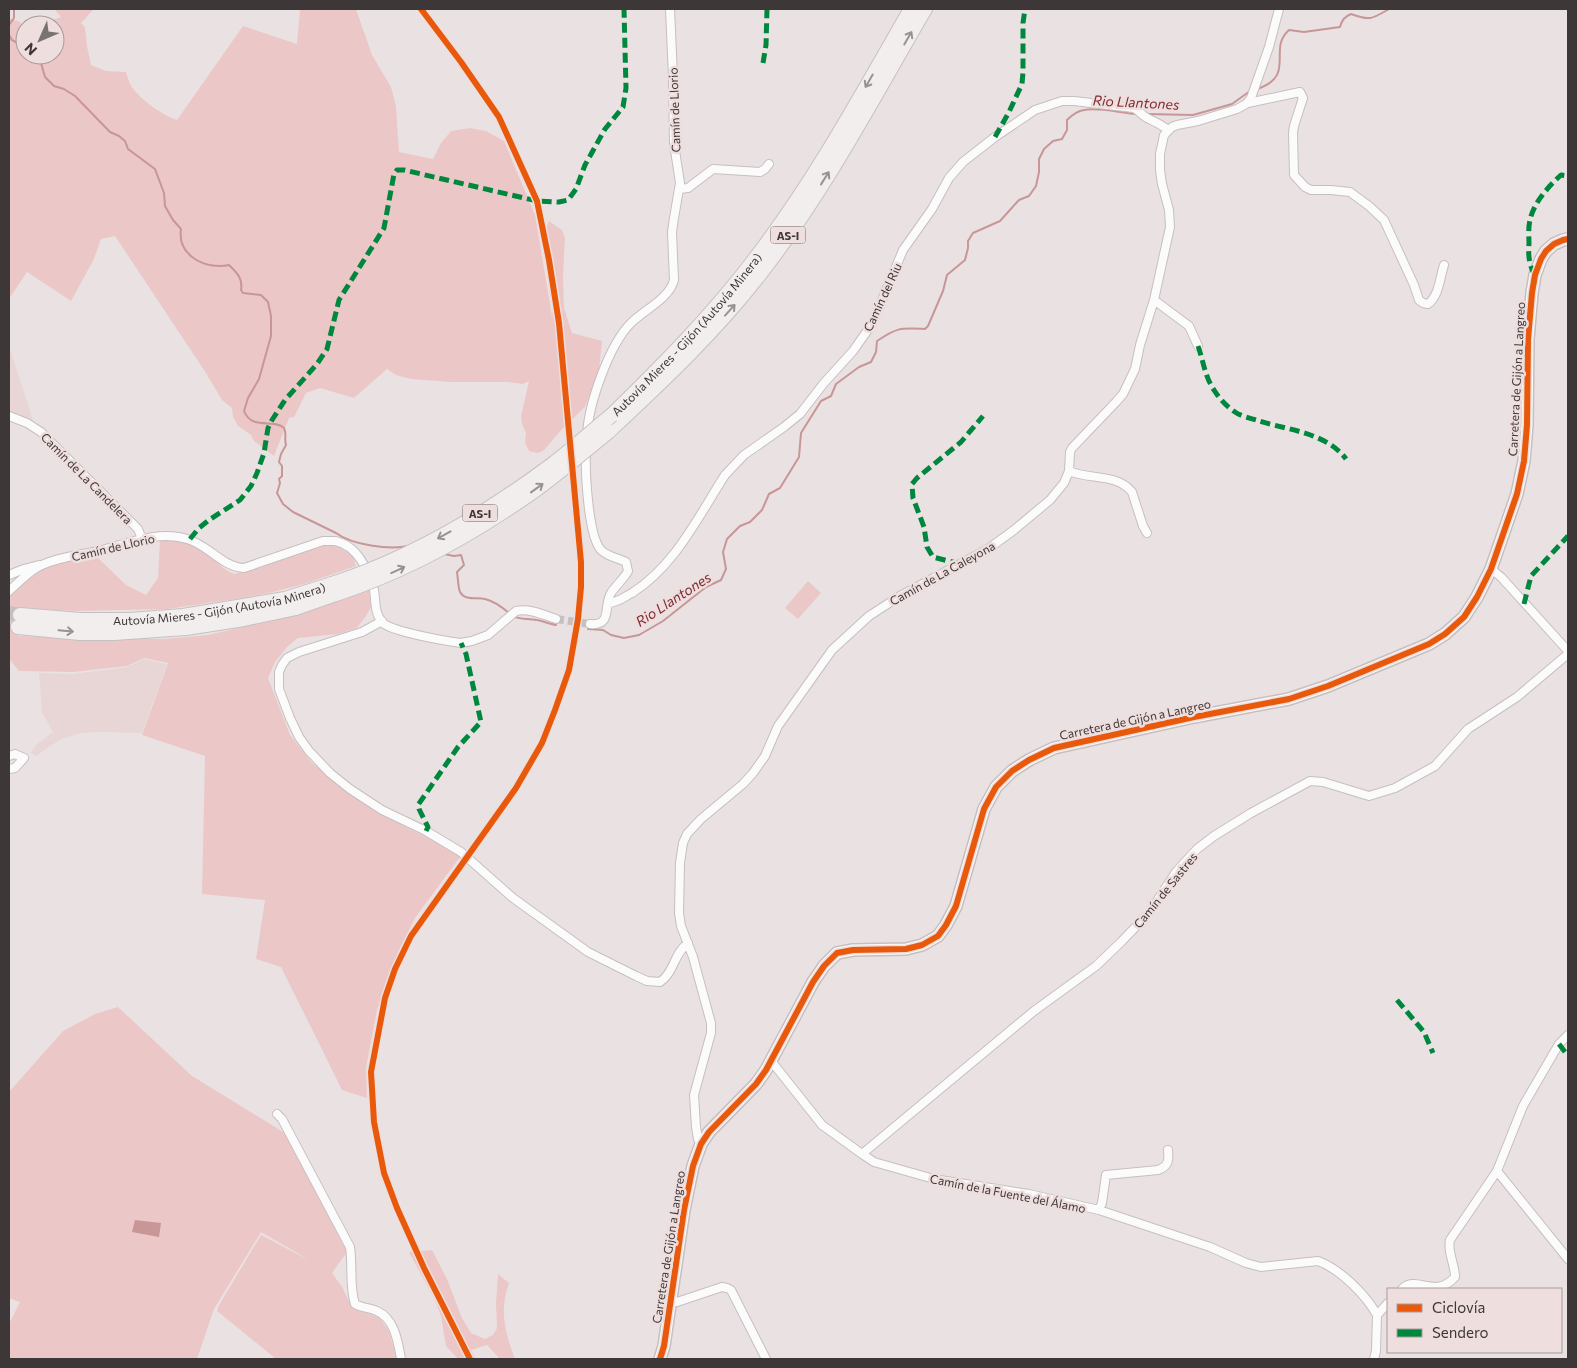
<svg xmlns="http://www.w3.org/2000/svg" width="1577" height="1368" viewBox="0 0 1577 1368" font-family="Commissioner,sans-serif">
	<style>
		.built { fill: #e8d6d6 }
		.green { fill: #ecc7c8 }
		.water { fill: #c89697 }
		.lines { fill: none; stroke-linecap: round; stroke-linejoin: round }
		.stream { stroke: #c89697; stroke-width: 2 }
		.street-tunnel { stroke: #c8c0c0; stroke-width: 8; stroke-dasharray: 8 4; stroke-linecap: butt }
		.highway-tunnel { stroke: #c8c0c0; stroke-width: 14; stroke-dasharray: 14 7; stroke-linecap: butt }
		.street-casing { stroke: #c6bfbf; stroke-width: 10 }
		.secondary-casing { stroke: #c6bfbf; stroke-width: 14 }
		.highway-casing { stroke: #c6c1c1; stroke-width: 16 }
		.street { stroke: #fcfbfb; stroke-width: 8 }
		.secondary { stroke: #fcfbfb; stroke-width: 11 }
		.highway { stroke: #f2eeee; stroke-width: 14 }
		.highway-bridge-casing { stroke: #c6c1c1; stroke-width: 16; stroke-linecap: butt }
		.highway-bridge { stroke: #f2eeee; stroke-width: 14 }
		.quiet { stroke: #00873e; stroke-width: 5; stroke-dasharray: 10 5; stroke-linecap: butt }
		.cycleway-casing { stroke: #eedede; stroke-width: 9 }
		.cycleway { stroke: #e8590c; stroke-width: 6 }
		.oneway { stroke: #989292 }
		.labels { text-anchor: middle; dominant-baseline: central; stroke-width: 5; stroke-linejoin: round; paint-order: stroke }
		.shield { fill: #eedede; stroke: #736969; stroke-width: 1 }
		.shield-label { font-size: 11px; font-weight: bold; fill: #3e3737 }
		.street-label { font-size: 12px; fill: #3e3737; stroke: #eedede }
		.water-label { font-size: 14px; font-style: italic; fill: #7d2a32; stroke: #eedede }
	</style>
	<rect width="100%" height="100%" fill="#eae2e2"/>
	<path class="built" d="M9 346 33 420 9 411Z
		M144 659 167 664 142 733 98 732 82 733 61 739 36 756 31 753 35 746 53 732 42 712 39 673 73 674 127 667Z"/>
	<path class="green" d="M54 9H94L81 23 85 27 87 46 91 65 106 71 126 72C128 77 129 83 132 87 141 100 162 115 177 120L243 26 297 44 300 9H356L372 55 391 87 396 106 399 152 433 159 441 143 451 131 470 128 486 131 504 141 535 215 552 316 556 285 546 228 549 221 562 230 565 238 563 277 564 308 572 333 602 341 599 370 585 407 564 427 544 450 538 453 529 451 525 443 526 433 522 424 521 416 529 381 523 384 508 382H451L411 379 396 375 387 369 354 398 320 388 306 393 294 417 289 418 274 456 254 441 251 435 238 426 233 417 232 408 222 400 206 373 115 236 101 239 94 259 71 301 27 272 9 299V18L20 22 25 27V55H55V25H45L49 21 61 17Z
		M160 540C179 538 196 544 210 556 219 563 224 571 235 574L318 546H338L353 557 356 566 304 584 273 592 242 598 167 609 75 611 21 608 18 611 16 633 18 636 164 639 208 635 265 622 336 602 369 590 371 607 366 616 357 628 338 634 298 638 287 647 275 662 268 678 290 735 311 762 347 791 394 821 436 842 460 857 415 918 399 950 377 1010 366 1068 367 1098 342 1090 281 967 256 959 265 900 202 894 205 756 142 735 168 663 144 658 127 666 73 672 19 671 9 659V596L29 579 48 566 96 556 126 585 146 595 158 578Z
		M808 581 821 593 798 619 785 608Z
		M118 1007 192 1076 285 1133 347 1252 332 1273 342 1287 351 1305 361 1311 379 1317 389 1331 397 1359H276L217 1311 219 1305 261 1235 311 1261 261 1232 214 1309 197 1359H9V1324L20 1302 9 1298V1092L63 1031 95 1014Z
		M432 1250 447 1279 462 1318 471 1333 485 1339 493 1335 497 1328 496 1303 498 1274 509 1283C499 1311 505 1332 515 1359H500L487 1345 471 1350 476 1359H458L446 1346 441 1316 434 1298 409 1252Z"/>
	<path class="water" d="M135 1220 161 1223 159 1237 132 1232Z"/>
	<g class="lines">
		<path class="stream" d="M9 25 14 18V10L13 9
			M9 35 12 40 25 47
			M35 55 41 63 45 77 54 86 64 89 75 96 110 132 119 136 125 141 128 149 155 169 164 193 165 206 173 220 181 229C177 256 206 270 229 265 237 273 243 278 241 290L243 293 261 295 268 302 271 316V336L259 379 248 398 244 411C252 431 274 418 284 428 287 433 284 439 286 445L281 454 279 462 282 466V476L279 479 280 483 277 493 283 504 293 512 336 533C352 545 389 550 409 546
			M1257 89C1297 76 1267 49 1289 30L1304 32 1340 27C1342 20 1344 17 1351 14 1370 21 1372 19 1389 9
			M1146 114 1193 115 1232 104 1250 91
			M444 554 454 556 461 555 464 565 457 572C458 578 458 587 460 592 465 601 477 597 485 599 494 601 503 608 509 613
			M513 616C520 620 528 618 537 620 543 621 549 624 556 625
			M588 629 603 630 611 635 624 638 639 635 663 621 706 587 721 580 726 569 723 552 727 539 740 526 750 522 762 510 769 494 780 488 799 457 801 433 821 401 831 396 836 384 859 367 871 362 876 352 877 341C898 327 900 328 925 329L928 326 943 291 947 275 965 260 968 248V241L973 233 1000 221 1019 200 1029 196 1036 186 1039 172V159L1044 149 1053 141 1062 139 1067 130V120C1071 116 1077 111 1084 110 1099 107 1120 113 1136 114"/>
		<path class="street-tunnel" d="M556 619 590 624"/>
		<path class="highway-tunnel" d="M9 613 20 615"/>
		<g class="street-casing">
			<path id="street" d="M1248 103 1300 92 1303 98 1294 126 1293 133 1294 175 1305 187 1311 190H1331L1350 192 1369 206 1384 220 1414 285 1419 300 1423 303 1428 304C1439 296 1440 277 1444 265
				M680 189 688 188 713 169 760 172 765 169 769 164
				M1154 300 1189 326 1198 346
				M9 416 27 423 41 432 138 529 142 539
				M587 436C588 405 609 345 631 323 644 310 670 298 674 280L672 232 674 218 680 183 674 144 673 77 670 9
				M586 450C585 471 588 536 601 550 608 557 618 558 626 562L628 571C624 579 616 585 611 593 603 606 613 626 590 624
				M1069 471C1090 480 1116 473 1132 492L1143 526 1147 533
				M1491 569 1501 577 1568 651
				M9 575 24 569 39 565
				M9 591C18 583 31 569 42 565 59 557 79 555 98 551 127 544 157 530 187 539 209 545 222 567 244 568L323 541C327 541 331 541 335 541 357 545 369 571 374 590 376 601 374 614 383 623 393 632 446 641 461 643L472 641 488 635 516 611C529 608 544 615 556 619
				M608 603C617 603 624 597 632 593 675 566 698 517 725 475L744 455 784 427 800 414 824 383 853 351 872 324 903 250 932 209 949 178 963 162 995 137 1035 110 1062 101H1074L1134 108C1139 111 1142 115 1147 118 1155 122 1161 124 1168 130
				M382 621 362 632 299 652 287 658 282 665 279 672V689L290 718 299 737 309 751 330 773 350 789 382 810 426 831 461 852 513 898 588 952 636 976 647 981 660 982C674 973 674 953 688 943
				M9 756 15 754 24 758 15 768 9 769
				M772 1062 822 1125 862 1154 874 1162 934 1179 1029 1194 1099 1210 1210 1247 1246 1263 1261 1267 1318 1261C1340 1269 1366 1295 1377 1315
				M277 1114 282 1119 350 1247C353 1266 349 1286 355 1304 362 1308 370 1308 377 1311 395 1319 398 1342 401 1359
				M701 1144 698 1139 696 1127 694 1095 711 1033V1023L693 957 681 926 679 913 680 863 683 843 687 834 701 819 743 784 753 773 765 756 778 726 832 650 869 616 900 596 988 549 1014 530 1050 500 1064 483 1069 471 1070 452 1072 448 1116 402 1123 394 1135 369 1140 345 1154 300 1170 227 1169 210 1162 184 1160 170V154L1164 135 1172 127 1177 125 1198 121 1237 109 1246 104 1251 98 1269 47 1279 9
				M862 1154 1034 1011 1096 966 1121 942 1149 913 1176 872 1197 849 1214 836 1251 813 1310 781 1323 782 1369 796 1395 788 1435 766 1468 729 1517 697 1568 654
				M1497 1171 1568 1259
				M1099 1210 1102 1203 1106 1175 1158 1170C1169 1166 1169 1160 1168 1150
				M1402 1289C1417 1274 1434 1300 1455 1277 1455 1264 1447 1252 1450 1240L1497 1171 1523 1106 1559 1044 1568 1035
				M670 1301 677 1302 722 1287 727 1288 731 1290 766 1359
				M1374 1359 1376 1351 1377 1315 1388 1303"/>
		</g>
		<g class="secondary-casing">
			<path id="secondary" d="M660 1359 664 1346 684 1210 693 1166 701 1144 709 1132 756 1084 766 1070 813 982 824 966 837 953 853 950 906 949 922 945 938 936 946 925 956 906 984 809 996 787 1012 771 1029 760 1054 748 1194 717 1289 699 1328 686 1429 644 1445 634 1464 617 1477 597 1491 569 1517 494 1524 461 1527 425 1528 339 1532 293 1535 275 1541 259 1546 251 1554 244 1563 240 1568 239"/>
		</g>
		<g class="highway-casing">
			<g id="highway">
				<path id="s1" d="M612 415C662 366 712 316 755 259 815 181 862 94 911 9"/>
				<path d="M609 431C665 379 720 327 766 266 827 186 874 96 925 9"/>
				<path id="s2" d="M20 615 80 620H129L183 616 285 599 332 584"/>
				<path d="M18 627 80 633H114L186 628 244 619 296 608 336 594"/>
			</g>
		</g>
		<use href="#street" class="street"/>
		<use href="#secondary" class="secondary"/>
		<use href="#highway" class="highway"/>
		<g class="highway-bridge-casing">
			<path id="highway-bridge" d="M332 584C412 558 486 514 553 464 573 449 592 431 612 415
				M336 594C409 570 475 533 538 488 562 470 586 450 609 431"/>
		</g>
		<use href="#highway-bridge" class="highway-bridge"/>
		<path class="quiet" d="M763 63 766 45 767 9
			M995 137 1009 112 1022 84 1023 72V23L1025 9
			M1535 275C1529 266 1528 254 1529 244 1529 237 1528 228 1530 220 1534 202 1548 187 1561 175L1568 176
			M1198 346C1203 360 1205 377 1214 390 1219 398 1226 406 1235 412 1241 416 1249 418 1256 420 1286 430 1326 432 1346 459
			M190 539 199 528 209 520 240 500 251 486 257 473 264 453 268 428 272 420 285 400 317 364 327 349 339 300 384 228 394 174 397 170H404L537 201 559 202 568 200 576 189 585 165 605 129 623 107 626 88 624 9
			M960 564 933 557 927 547 924 527 913 498 912 484 917 478 961 442 983 416
			M1524 604 1531 576 1568 536
			M426 831 428 827 419 809 418 805 458 747 481 722 466 654 461 643
			M1397 1000 1424 1032 1433 1053
			M1559 1044 1568 1056"/>
		<g class="cycleway-casing">
			<path id="cycleway" d="M421 9 461 62 499 117 537 201 549 260 559 323 581 562V587L578 619 569 670 555 710 542 743 516 788 411 936 395 969 385 998 371 1072 374 1122 384 1173 397 1208 424 1268 470 1359
				M660 1359 664 1346 684 1210 693 1166 701 1144 709 1132 756 1084 766 1070 813 982 824 966 837 953 853 950 906 949 922 945 938 936 946 925 956 906 984 809 996 787 1012 771 1029 760 1054 748 1194 717 1289 699 1328 686 1429 644 1445 634 1464 617 1477 597 1491 569 1517 494 1524 461 1527 425 1528 339 1532 293 1535 275 1541 259 1546 251 1554 244 1563 240 1568 239"/>
		</g>
		<use href="#cycleway" class="cycleway"/>
	</g>
	<defs><path id="oneway-shaft" d="M-6 0H5M1.5-3L5.5 0L1.5 3" fill="none" stroke-width="1.6" stroke-linecap="round" stroke-linejoin="round" transform="scale(1.25)"/></defs>
	<g class="oneway">
		<use href="#oneway-shaft" transform="translate(908 38) rotate(-60)"/>
		<use href="#oneway-shaft" transform="translate(869 81) rotate(120)"/>
		<use href="#oneway-shaft" transform="translate(825 178) rotate(-58)"/>
		<use href="#oneway-shaft" transform="translate(730 310) rotate(-48)"/>
		<use href="#oneway-shaft" transform="translate(537 488) rotate(-36)"/>
		<use href="#oneway-shaft" transform="translate(444 535) rotate(151)"/>
		<use href="#oneway-shaft" transform="translate(398 570) rotate(-25)"/>
		<use href="#oneway-shaft" transform="translate(66 631) rotate(5)"/>
	</g>
	<g class="labels">
		<g class="shield">
			<rect x="770.5" y="226.5" width="35" height="17" rx="4"/>
			<rect x="462.5" y="504.5" width="35" height="17" rx="4"/>
		</g>
		<g class="shield-label">
			<text x="788" y="235">AS-I</text>
			<text x="480" y="513">AS-I</text>
		</g>
		<g class="street-label">
			<text transform="translate(674 110) rotate(-92)">Camín de Llorio</text>
			<text transform="translate(882 297) rotate(-65)">Camín del Riu</text>
			<text stroke="none"><textPath href="#s1" startOffset="110">Autovía Mieres - Gijón (Autovía Minera)</textPath></text>
			<text transform="translate(1516 379) rotate(-87)">Carretera de Gijón a Langreo</text>
			<text transform="translate(87 478) rotate(45)">Camín de La Candelera</text>
			<text transform="translate(113 547) rotate(-13)">Camín de Llorio</text>
			<text transform="translate(942 573) rotate(-29)">Camín de La Caleyona</text>
			<text stroke="none"><textPath href="#s2" startOffset="201">Autovía Mieres - Gijón (Autovía Minera)</textPath></text>
			<text transform="translate(1135 719) rotate(-12)">Carretera de Gijón a Langreo</text>
			<text transform="translate(1165 890) rotate(-51)">Camín de Sastres</text>
			<text transform="translate(1008 1193) rotate(11)">Camín de la Fuente del Álamo</text>
			<text transform="translate(668 1247) rotate(-81)">Carretera de Gijón a Langreo</text>
		</g>
		<g class="water-label">
			<text transform="translate(1136 102) rotate(3)">Rio Llantones</text>
			<text transform="translate(673 599) rotate(-33)">Rio Llantones</text>
		</g>
	</g>
	<rect width="1577" height="1368" fill="none" stroke="#3e3737" stroke-width="20"/>
	<rect x="1387" y="1288" width="175" height="65" fill="#eedede" stroke="#a89b9b"/>
	<rect x="1397" y="1304" width="25" height="8" fill="#e8590c" stroke="#a89b9b"/>
	<text x="1432" y="1313" font-size="15" fill="#3e3737">Ciclovía</text>
	<rect x="1397" y="1329" width="25" height="8" fill="#00873e" stroke="#a89b9b"/>
	<text x="1432" y="1338" font-size="15" fill="#3e3737">Sendero</text>
	<g transform="translate(40 40) rotate(225)"><circle r="24" fill="#eedede" stroke="#a89b9b"/>
	<path d="M0-4L9 19L0 12L-9 19Z" fill="#7a7373"/>
	<text y="-8" font-size="14" font-weight="bold" text-anchor="middle" fill="#3e3737">N</text>
	</g>
</svg>
